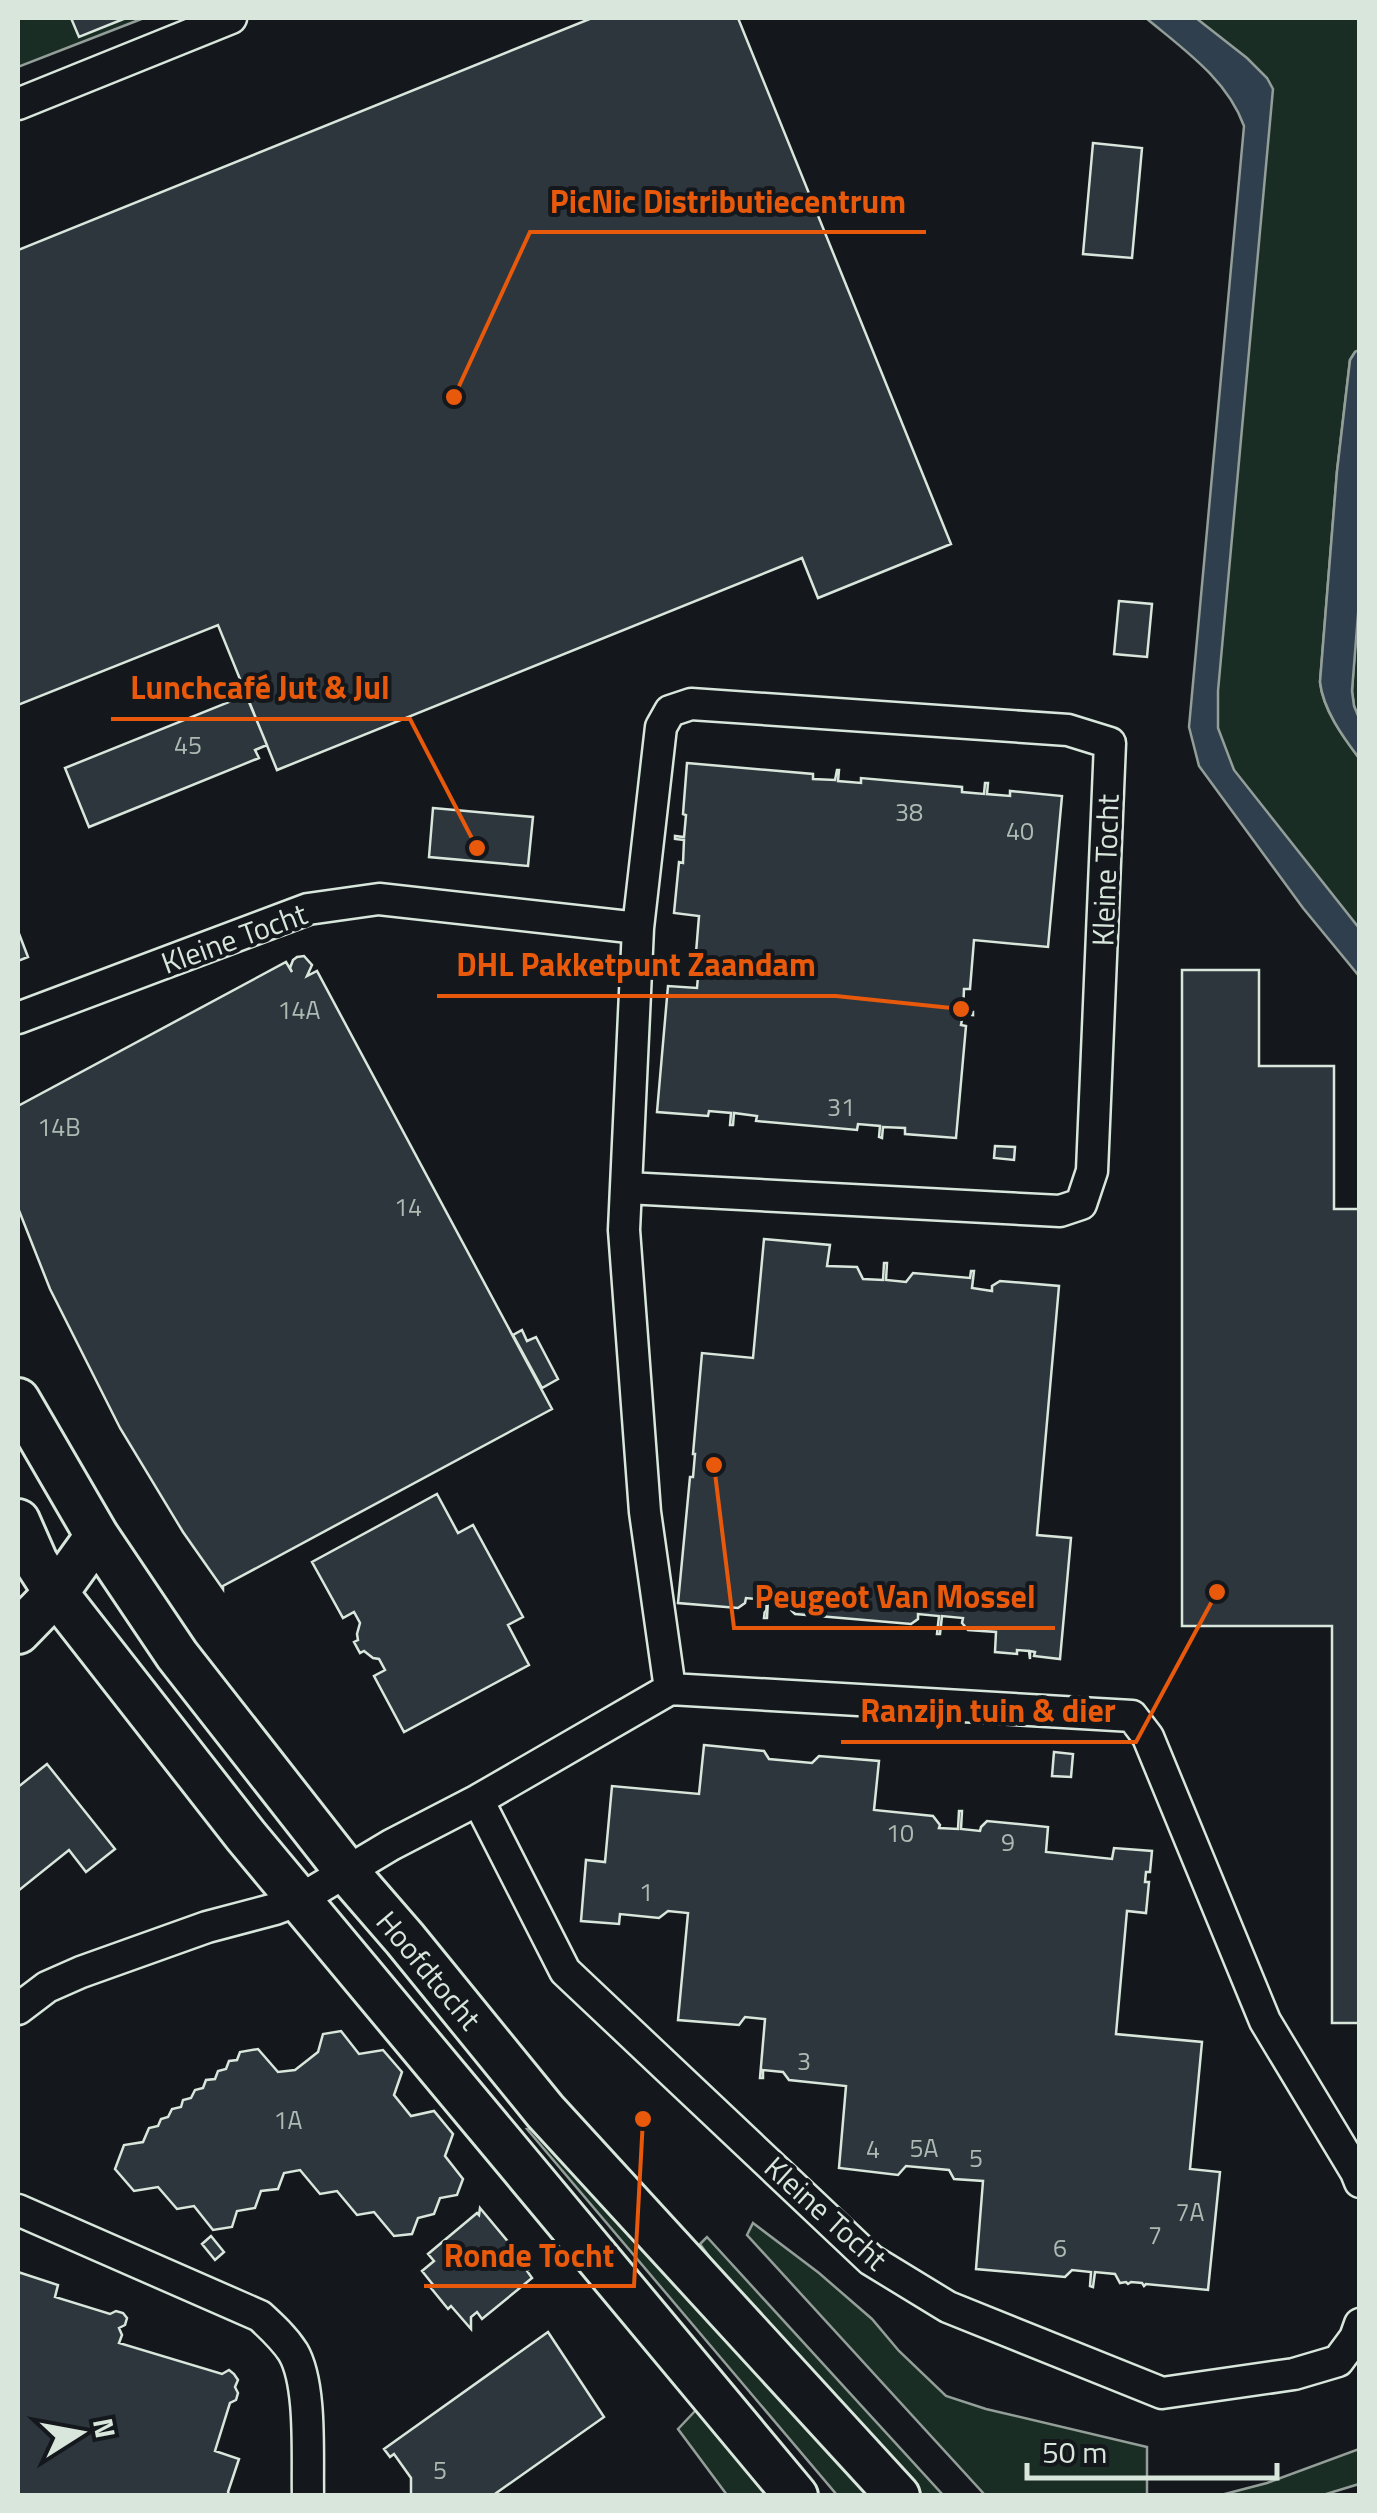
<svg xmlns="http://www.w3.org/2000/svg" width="1377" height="2513" viewBox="0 0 1377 2513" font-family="'Titillium Web',sans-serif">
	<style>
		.green { fill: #1a2d24; stroke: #939e99; stroke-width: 2.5 }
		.water { fill: #2f3f4d; stroke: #939e99; stroke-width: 2.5 }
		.building { fill: #2c363c; stroke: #d8e6dc; stroke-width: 2.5 }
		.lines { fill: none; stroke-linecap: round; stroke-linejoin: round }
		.minor-casing { stroke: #d8e6dc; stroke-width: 35 }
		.secondary-casing { stroke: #d8e6dc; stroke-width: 48 }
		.minor { stroke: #14181c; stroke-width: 30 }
		.secondary { stroke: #14181c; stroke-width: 42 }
		.labels { text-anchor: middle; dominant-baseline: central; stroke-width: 8; stroke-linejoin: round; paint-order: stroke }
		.number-label { font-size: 25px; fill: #adbab4 }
		.street-label { font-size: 30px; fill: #d8e6dc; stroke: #14181c }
		.leader { fill: none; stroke: #e8590c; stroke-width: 4 }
		.callout-dot { fill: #e8590c; stroke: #14181c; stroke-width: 4 }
		.callout-label { font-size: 32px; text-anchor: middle; font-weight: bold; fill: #e8590c; stroke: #14181c; stroke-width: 8; stroke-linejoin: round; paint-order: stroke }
	</style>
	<rect width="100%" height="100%" fill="#14181c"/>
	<path class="green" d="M18 18H144L18 67Z
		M1162 18H1359V350L1355 352 1350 360 1337 471 1320 682C1323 710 1343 737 1359 758V944L1204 747 1254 88Z
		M1359 589V718L1354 706 1352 691Z
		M535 2128 875 2495H837L527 2129Z
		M753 2223 819 2273 872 2319 899 2351 946 2396 986 2409 1147 2447V2495H985L747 2235Z
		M707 2237 943 2495H915L753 2317 700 2244Z
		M696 2410 769 2495H727L678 2429Z
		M1359 2449V2484L1323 2495H1221L1267 2483Z"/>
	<path class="water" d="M1146 18H1196L1247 58 1267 78 1273 89 1218 691V728L1234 770 1359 928V976L1303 908 1199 766 1189 727 1244 126C1227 79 1183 49 1146 18Z
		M1359 350 1360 589 1352 691 1354 706 1359 718V758C1343 737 1323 709 1320 682L1337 471 1350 360 1355 352Z"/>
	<path class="building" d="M71 18H126L79 37Z
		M592 18H738L951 544 818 598 802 558 277 770 218 625 18 705V250Z
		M1093 143 1142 148 1132 258 1083 254Z
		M1119 601 1152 604 1147 657 1114 654Z
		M246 695 267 745 255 750 259 758 89 827 65 768Z
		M687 763 813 774V779L835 780 837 770H839L838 781 861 783V778L962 787V792L984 794 985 783H988L987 794 1010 796V791L1062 796 1048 947 974 940 970 989H964L963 1012H973V1015L963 1014 961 1025 966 1026 956 1138 905 1134V1128L883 1127 882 1138 879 1137 880 1126 858 1124 857 1130 756 1121 757 1116 734 1113 733 1125H730L731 1113 709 1111 708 1116 657 1112 668 986 697 988 699 965H695L699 916 674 913 679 862 683 863 684 840 675 839V836L684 837 686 815 683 814Z
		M433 808 533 817 528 866 429 857Z
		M18 931 28 957 18 961Z
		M304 956 312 965 307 976 317 971 552 1409 223 1586V1589L183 1532 120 1428 50 1289 18 1208V1106L286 962 292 972 290 968 293 960 297 957Z
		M1182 970H1259V1066H1334V1209H1360V2023H1332V1626H1182Z
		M995 1146 1015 1147 1014 1160 994 1158Z
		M764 1239 830 1245 827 1266 857 1267 863 1279 883 1280 884 1263H887L886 1280 906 1282 913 1273 970 1278 971 1271H974L972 1288 992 1291V1286L1000 1281 1059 1286 1037 1535 1071 1538 1060 1659 1034 1656 1035 1652 1030 1651V1659L1029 1651 1017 1650V1654L995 1652 996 1632 968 1630 962 1623 963 1618 942 1616 940 1634H937L939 1616 918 1614V1619L911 1624 795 1614 788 1607 789 1602 768 1600 767 1618H764L766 1600 746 1598 745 1603 738 1608 678 1603 690 1477H693L695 1454H693L702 1353 753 1358Z
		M522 1330 527 1341 536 1337 558 1379 542 1388 513 1335Z
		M437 1494 458 1533 473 1525 523 1617 508 1625 529 1665 404 1732 374 1676 385 1670 379 1659 373 1658 364 1651 360 1653 354 1642 358 1640 357 1634 360 1623 354 1612 343 1618 312 1562Z
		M704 1745 764 1751 769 1759 812 1763 819 1756 879 1761 874 1810 933 1816 940 1825 939 1828 958 1829 959 1811H962L961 1829 980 1831 981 1827 987 1821 1048 1827 1046 1852 1112 1859 1114 1848 1152 1851 1150 1872H1146L1145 1882H1149L1146 1913 1127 1911 1116 2034 1202 2042 1190 2169 1220 2172 1208 2290 1146 2284 1144 2286 1142 2283 1131 2282 1128 2284 1126 2282 1120 2283 1115 2274 1095 2272 1093 2287 1090 2286 1091 2272 1072 2270 1065 2277 976 2269 983 2181 954 2179 949 2170 906 2166 898 2175 839 2168 846 2086 789 2080 783 2072 763 2070V2078H760L765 2019 745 2017 739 2025 678 2020 688 1913 668 1911 659 1918 620 1914 619 1924 581 1921 586 1860 605 1862 612 1786 699 1794Z
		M1054 1752 1073 1754 1071 1777 1052 1776Z
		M47 1764 115 1849 86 1872 69 1850 18 1891V1787Z
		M341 2031 359 2054 383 2050 402 2072 394 2095 411 2116 434 2111 453 2134 445 2156 463 2179 457 2195 440 2198 434 2214 418 2218 412 2234 394 2236 374 2212 357 2215 337 2191 320 2194 300 2170 284 2173 278 2189 261 2191 255 2208 237 2211 232 2227 213 2230 194 2206 177 2209 158 2187 134 2191 115 2169 124 2145 143 2142 149 2128 158 2126 161 2119 168 2117 172 2109 181 2107 183 2100 191 2098 195 2090 203 2088 206 2080 215 2079 218 2071 226 2069 229 2061 237 2060 240 2052 258 2049 278 2072 295 2070 318 2052 323 2034Z
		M480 2208 530 2268 527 2271 532 2278 482 2319 477 2312 471 2317V2329L451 2306 448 2309 431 2288 434 2286 422 2271 434 2261 428 2254 477 2213 479 2215Z
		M211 2236 224 2252 215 2260 202 2244Z
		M18 2272 58 2285 55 2297 110 2314 116 2311 123 2313 127 2318 125 2325 119 2328 122 2335 119 2343 222 2374 229 2370 234 2374 238 2380 235 2387 238 2393 236 2400 230 2403 215 2451 239 2459 228 2492 230 2496H18Z
		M548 2332 604 2417 492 2496H411V2478L394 2454 390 2457 384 2449Z"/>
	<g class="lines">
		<g class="minor-casing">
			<path id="minor" d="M18 104 231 18
				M18 1018 308 909 379 899 638 928
				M627 1188 1060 1211 1081 1204 1092 1171 1110 743 1068 730 691 704 670 711 661 727 638 928 624 1230 645 1512 670 1689
				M478 1800 565 1971 871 2260 948 2307 1162 2393 1294 2374 1338 2361 1355 2338 1360 2324
				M18 2009 47 1987 81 1972 207 1927 275 1909 299 1900 391 1845 478 1800 670 1689 1132 1716 1148 1737 1265 2021 1356 2172 1360 2182
				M18 2210 260 2316C272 2327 284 2338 293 2352 312 2384 307 2457 308 2496"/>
		</g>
		<g class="secondary-casing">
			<path id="secondary" d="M18 1400 97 1536 177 1655 347 1872 405 1939 545 2111 898 2496
				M18 1521 36 1562 56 1593 246 1836 796 2496
				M18 1632 56 1593 97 1536"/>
		</g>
		<use href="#minor" class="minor"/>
		<use href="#secondary" class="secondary"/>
	</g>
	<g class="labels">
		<g class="number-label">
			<text x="188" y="745">45</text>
			<text x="909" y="812">38</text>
			<text x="1020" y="831">40</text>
			<text x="299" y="1010">14A</text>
			<text x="841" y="1107">31</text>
			<text x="59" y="1127">14B</text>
			<text x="408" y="1207">14</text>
			<text x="900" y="1833">10</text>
			<text x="1008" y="1842">9</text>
			<text x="646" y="1892">1</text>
			<text x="804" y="2061">3</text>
			<text x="288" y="2120">1A</text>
			<text x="924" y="2148">5A</text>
			<text x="873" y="2149">4</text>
			<text x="976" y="2158">5</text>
			<text x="1190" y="2212">7A</text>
			<text x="1155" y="2235">7</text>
			<text x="1060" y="2248">6</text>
			<text x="440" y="2470">5</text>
		</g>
		<g class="street-label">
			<text transform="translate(1105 870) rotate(-88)">Kleine Tocht</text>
			<text transform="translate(234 938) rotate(-20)">Kleine Tocht</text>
			<text transform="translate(429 1970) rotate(50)">Hoofdtocht</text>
			<text transform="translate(826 2213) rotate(42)">Kleine Tocht</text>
		</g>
	</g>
	<path class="leader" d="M454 397L530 232H926M477 848L410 719H111M961 1009L836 996H437M714 1465L734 1628H1055M1217 1592L1136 1742H841M643 2119L634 2286H424"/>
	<g class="callout-dot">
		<circle cx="454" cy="397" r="10"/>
		<circle cx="477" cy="848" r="10"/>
		<circle cx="961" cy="1009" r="10"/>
		<circle cx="714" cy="1465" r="10"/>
		<circle cx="1217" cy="1592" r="10"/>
		<circle cx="643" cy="2119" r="10"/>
	</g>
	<g class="callout-label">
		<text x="728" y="213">PicNic Distributiecentrum</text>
		<text x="260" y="699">Lunchcafé Jut &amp; Jul</text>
		<text x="636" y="976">DHL Pakketpunt Zaandam</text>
		<text x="895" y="1608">Peugeot Van Mossel</text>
		<text x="988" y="1722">Ranzijn tuin &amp; dier</text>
		<text x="529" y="2267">Ronde Tocht</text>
	</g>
	<rect width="1377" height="2513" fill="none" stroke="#d8e6dc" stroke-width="40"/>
	<g transform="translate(80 2433) rotate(79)" stroke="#14181c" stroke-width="8" paint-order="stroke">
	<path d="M0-8L18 38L0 25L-18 38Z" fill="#d8e6dc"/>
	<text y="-15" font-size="28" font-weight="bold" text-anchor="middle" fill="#d8e6dc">N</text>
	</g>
	<path d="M1027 2463v15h250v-15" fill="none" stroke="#d8e6dc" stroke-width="5"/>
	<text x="1042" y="2463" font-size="30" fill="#d8e6dc" stroke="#14181c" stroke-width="8" paint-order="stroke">50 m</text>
</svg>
